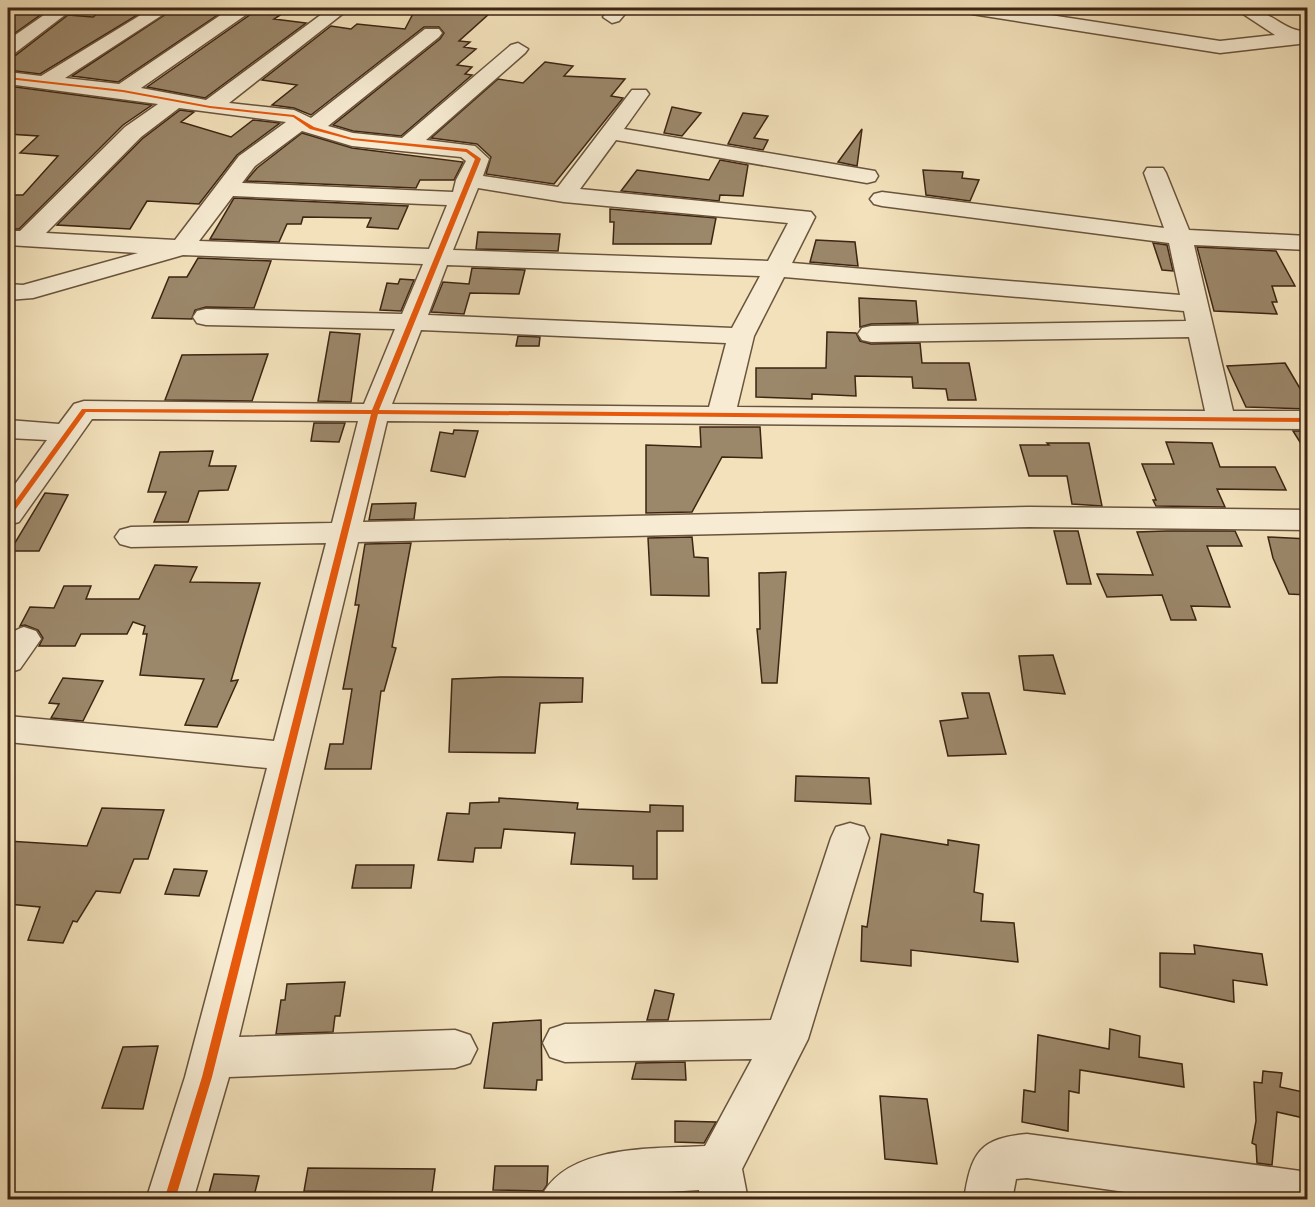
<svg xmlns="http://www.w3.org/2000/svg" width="1315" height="1207" viewBox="0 0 1315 1207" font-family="'Libre Caslon Text',serif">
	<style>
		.building { fill: #9b876a; stroke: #3d2512; stroke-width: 1.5 }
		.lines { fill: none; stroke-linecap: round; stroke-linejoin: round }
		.minor-casing { stroke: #6a543c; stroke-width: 3 }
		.minor { fill: #f7ecd3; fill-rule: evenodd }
		.cycleway-casing { stroke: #f7ecd3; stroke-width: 3 }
		.cycleway { fill: #e8590c; fill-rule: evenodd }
	</style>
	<rect width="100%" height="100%" fill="#f2e1bb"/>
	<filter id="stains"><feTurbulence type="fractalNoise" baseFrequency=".00333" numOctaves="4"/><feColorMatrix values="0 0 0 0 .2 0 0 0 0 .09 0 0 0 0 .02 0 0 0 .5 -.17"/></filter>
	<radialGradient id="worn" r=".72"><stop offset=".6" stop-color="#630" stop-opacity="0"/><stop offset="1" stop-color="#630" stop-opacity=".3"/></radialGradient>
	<path class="building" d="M105 8H149L40 74 8 70V57L16 55 68 15 93 17Z
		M175 8H228L118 82 72 76Z
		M254 8H291L274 19 306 23 205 98 147 87 251 14Z
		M416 8H445L490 13 459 41 470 42 464 47 476 49 457 65 472 67 465 74 472 75 401 136 353 131 333 125 440 39 444 33 439 27H424L311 115 294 108 272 105 297 85 262 80 331 26 351 29 357 24 405 29Z
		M8 10 43 13 8 38Z
		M545 62 573 66 564 76 625 79 611 96 623 98 554 184 486 174 491 157 477 144 431 138 498 79 523 83Z
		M8 86 152 105 123 125 19 229H8V195H23L58 156 20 153 38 136 8 134Z
		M672 107 701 113 682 136 664 133Z
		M180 110 194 112 181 122 231 137 253 120 280 123 237 155 199 204 147 201 130 229 57 225 142 139Z
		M743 113 768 116 754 138 768 140 763 150 728 144Z
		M862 129 857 166 838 162Z
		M302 133 352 148 463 162 454 180H420L416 188 246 181 257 168Z
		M720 160 748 165 743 196 720 195 719 201 621 191 637 170 709 180Z
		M923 170 963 172 962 178 979 180 970 201 926 195Z
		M234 198 408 206 398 229 367 227 371 218 303 217 301 224H287L279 242 210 239Z
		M610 209 716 218 711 244H613L614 222H610Z
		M478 232 560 234 558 251 476 249Z
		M816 240 855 242 858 266 810 262Z
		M1153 243 1167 245 1173 271 1162 270Z
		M1197 247 1276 251 1295 286H1272L1277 302H1272L1277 314 1214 311Z
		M198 258 271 261 254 308 206 307 195 310 192 319 152 318 169 277H187Z
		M472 268 525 270 519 294 470 293 464 314 431 312 443 282 469 284Z
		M400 279 414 280 401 311 380 310 387 283 398 284Z
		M859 298 916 301 918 323 871 324 860 327Z
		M330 332 360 334 351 402 318 401Z
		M827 332 856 333 860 341 871 344 920 343 922 363H969L976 400H948L946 389 913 388 912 377 855 376 856 396 812 394V399L756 397V368H826Z
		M518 336 540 337 539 346H516Z
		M268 354 252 401 165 400 182 355Z
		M1285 363 1308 402V409L1246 407 1227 366Z
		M314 423H345L339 442 311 441Z
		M700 427H760L762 458 722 457 692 512 646 513V445L701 447Z
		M454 430 478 431 465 477 431 471 440 432 453 434Z
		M1293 431H1308V455Z
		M1166 442 1212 443 1220 467H1275L1286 490 1217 489 1225 507 1156 506 1153 500H1156L1142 464H1174Z
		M1047 443H1089L1102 506 1072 504 1067 476H1029L1020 445H1049Z
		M213 451 209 466H236L228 490 199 491 188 522H154L166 492H148L160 452Z
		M45 493 68 495 39 551H10Z
		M416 503 414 519 369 520 372 504Z
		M1054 531H1078L1091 584H1067Z
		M1166 531H1235L1242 546H1207L1230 607 1191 606 1196 620H1171L1162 595 1107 597 1097 574 1153 575 1137 532Z
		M692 537 694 557 708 558 709 596 651 595 648 538Z
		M1268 537 1308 539V595L1289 594 1273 558Z
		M411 543 392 647 396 648 384 691H381L371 769H325L330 744H343L352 689H343L359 605H355L365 544Z
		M155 565 197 567 190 582 260 583 231 681 238 680 217 727 185 725 204 679 140 675 147 634H143L145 626 133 622 127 634H81L75 646H39L43 638 38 630 25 625 20 626 30 607 54 608 64 586H91L86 599H139Z
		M786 572 777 683H762L757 629H760L759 573Z
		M1053 655 1065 694 1024 690 1019 656Z
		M500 677 583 678 582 702 540 703 535 753 449 752 452 679Z
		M63 678 103 681 83 721 51 718 59 704 49 703Z
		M962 693H989L1006 754 948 756 940 721 968 718Z
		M796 776 869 778 871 804 795 801Z
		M499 798 578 803 577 809 650 812V805L683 806V831H657V879H633V866L571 864 575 833 504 829 501 848H475L473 862 438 860 447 813 469 814 470 803 499 802Z
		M102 808 164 810 148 859H134L120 893 96 891 77 922 73 921 63 943 28 940 40 907 8 904V841L87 846Z
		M881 834 948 845V840L979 845 974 892 983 894 981 921 1014 923 1018 962 911 950V966L861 961 862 926 867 927Z
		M356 865H414L411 888H352Z
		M174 869 207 871 199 896 165 894Z
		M1194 945 1262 954 1267 985 1233 980 1234 1002 1160 987V953L1195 954Z
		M345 982 340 1016H335L333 1032 276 1034 281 1000H285L287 984Z
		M655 990 674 994 668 1020H647Z
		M541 1020 542 1080H537L536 1090 484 1088 493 1023Z
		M1110 1029 1140 1036 1139 1057 1182 1064 1184 1087 1080 1070 1079 1093 1069 1091 1068 1131 1022 1122 1024 1090 1035 1092 1038 1035 1109 1049Z
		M158 1046 143 1109 102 1108 123 1047Z
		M685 1062 686 1080 632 1079 636 1063Z
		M1263 1071 1282 1073 1280 1087 1308 1093V1119L1277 1112 1272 1165 1257 1163 1256 1145 1252 1143 1256 1121 1254 1082 1262 1083Z
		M880 1096 927 1099 937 1164 885 1159Z
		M675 1121 716 1122 704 1143 675 1142Z
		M495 1166H548L547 1185 543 1191 493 1190Z
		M308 1168 435 1169 432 1192 304 1191Z
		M214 1174 259 1176 253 1200H207Z"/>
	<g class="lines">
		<g class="minor-casing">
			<path id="minor" d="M54 8H74L15 53 8 55V40Z
				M152 8H173L65 78 119 84 231 8H252L250 12 141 88 206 100 330 8H350L229 103 294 110 311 118 425 29H439L442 33 439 37 328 126 353 133 402 138 511 45 518 43 528 49 525 53 426 140 475 146 489 159 483 176 558 187 632 90H646L649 94 624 129 875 171 878 176 875 181 867 183 616 140 580 189 811 212 815 217 792 263 1180 295 1169 243 882 206 874 204 870 199 874 194 882 192 1164 228 1144 173 1147 168H1163L1166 173 1189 230 1308 236V250L1194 245 1233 411H1308V429L387 421 363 522 1029 507 1308 510V530L1029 527 358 542 239 1037 455 1030 470 1035 477 1049 470 1063 455 1068 229 1077 193 1200H146L185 1077 267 768 8 742V716L274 741 326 543 131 547 120 544 115 537 120 530 131 527 332 523 358 421 92 419 19 522 8 525V494L47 440 8 438V420L59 424 74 404 84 401 364 404 395 329 206 325 197 323 193 317 197 311 206 309 402 314 423 264 183 255 33 298 8 300V284L23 285 138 253 8 245V231H20L125 127 158 104 8 84V72L41 76ZM179 108 286 122 239 156 175 240 46 233 141 137ZM302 131 352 146 461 157 466 161 456 180 453 192 242 183 255 166ZM478 188 564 202 788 223 768 261 453 250ZM233 196 447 205 429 249 199 241ZM447 265 760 276 732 328 428 315ZM784 277 1184 311 1186 321 871 326 862 328 858 334 862 340 871 342 1189 337 1205 411 737 407 754 336ZM421 330 726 343 709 407 392 404Z
				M611 8H630L619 21 612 23 603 17Z
				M963 8H1005L1220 41 1275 35 1234 8C1269 4 1283 34 1308 31V43L1220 53 972 14Z
				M24 627 36 631 41 639 20 669 8 673C8 652 0 634 24 627Z
				M850 823 864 827 869 838 808 1039 742 1169 748 1200H700L699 1190 619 1195 605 1200H540C563 1144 654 1149 705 1146L752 1059 565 1062 550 1057 543 1043 550 1029 565 1024 771 1020 831 838 836 827Z
				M1027 1134 1308 1172V1200H1181L1027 1178 1016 1179 1012 1200H964C971 1153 979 1138 1027 1134Z"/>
		</g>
		<use href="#minor" class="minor"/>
		<g class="cycleway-casing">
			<path id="cycleway" d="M8 77 123 90 210 106 294 115 314 127 352 138 467 149 480 158 481 159 379 410 1308 418V422L378 414 212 1077 175 1200H164L202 1077 371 414 86 412 10 517H8V511L82 409 372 410 475 159 466 152 352 140 310 129 293 117 210 108 123 92 8 79Z"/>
		</g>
		<use href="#cycleway" class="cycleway"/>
	</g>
	<rect width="1315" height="1207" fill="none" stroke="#f2e1bb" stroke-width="30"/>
	<rect x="9" y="9" width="1297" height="1189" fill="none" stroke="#3d2512" stroke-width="3"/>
	<rect x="15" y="15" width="1285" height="1177" fill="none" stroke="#3d2512" stroke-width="1.5"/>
	<rect width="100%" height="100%" filter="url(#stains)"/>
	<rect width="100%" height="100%" fill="url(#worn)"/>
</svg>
